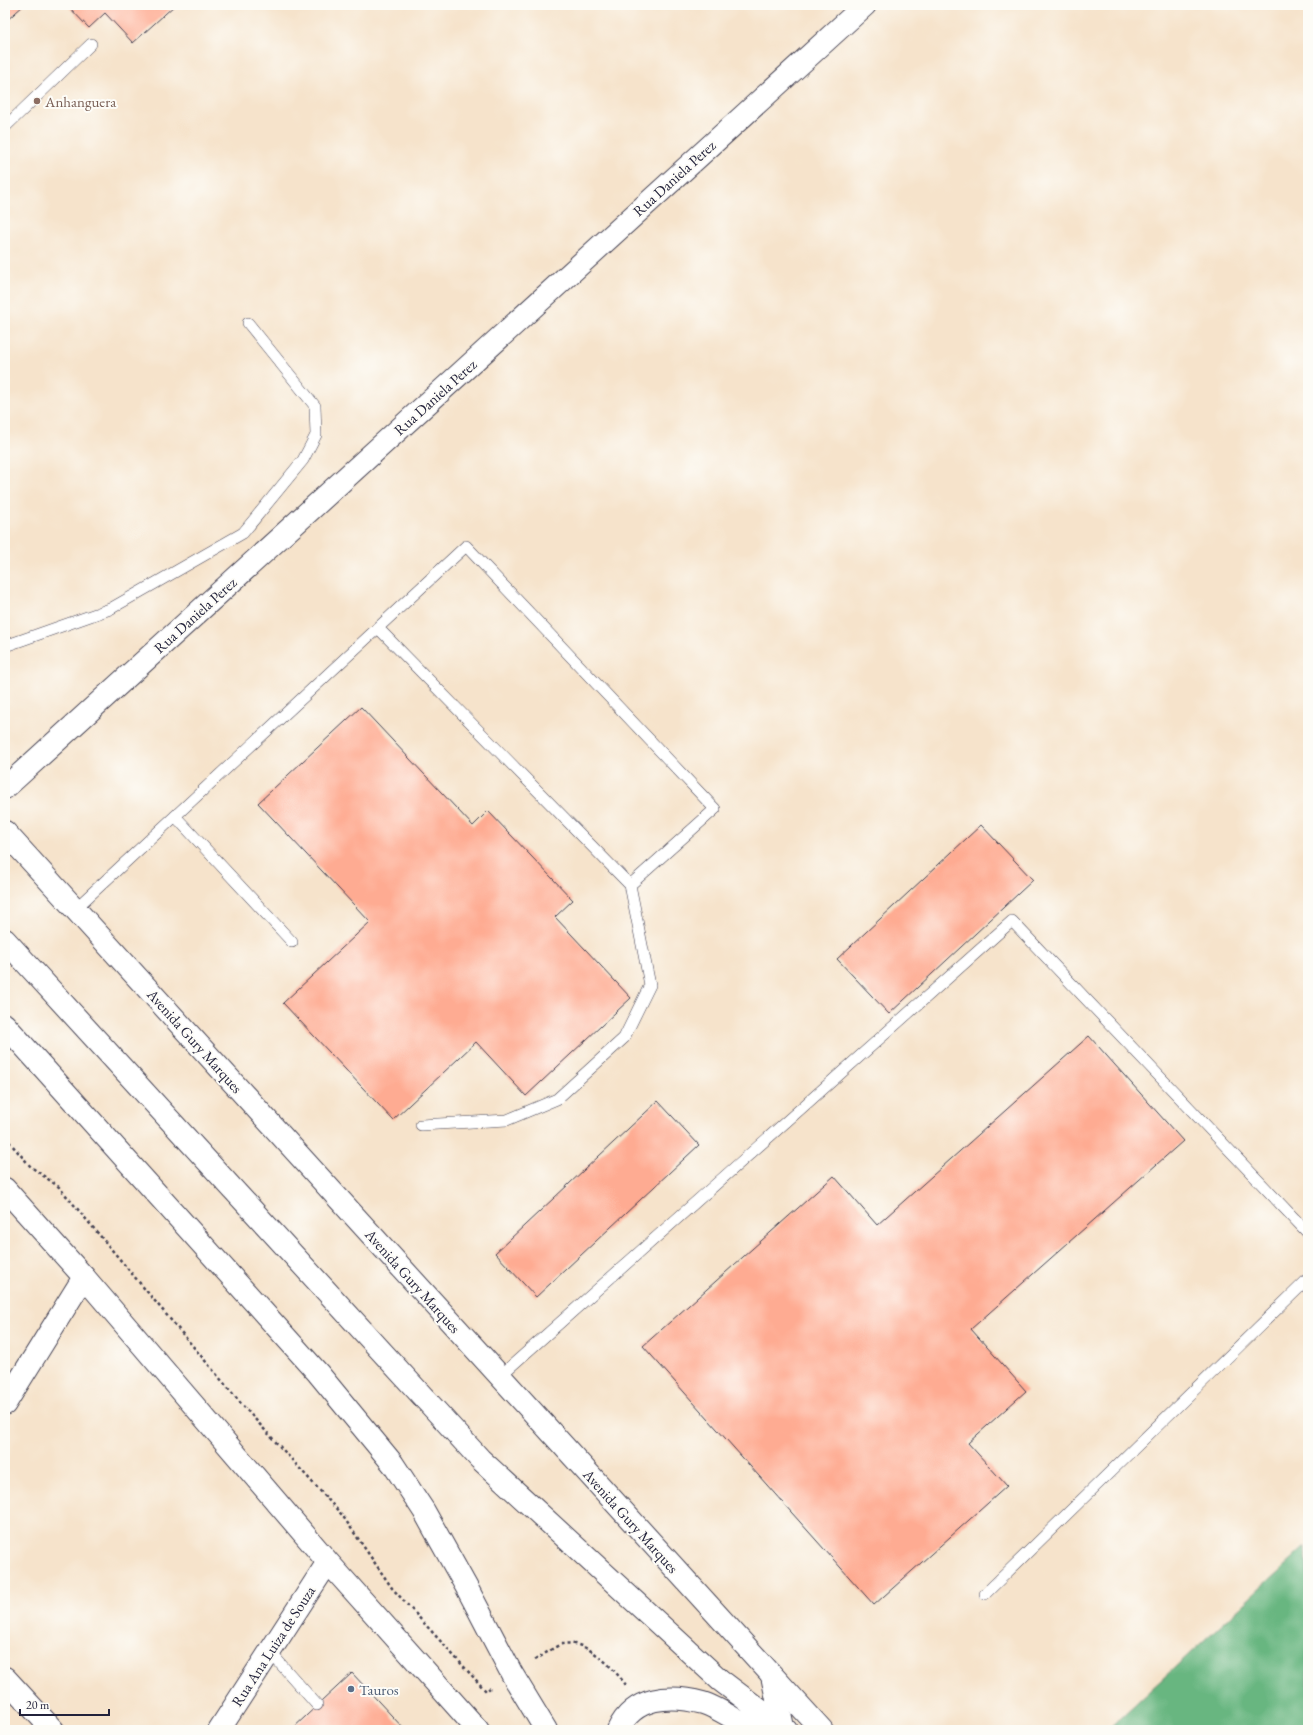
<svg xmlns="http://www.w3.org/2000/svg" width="1313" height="1735" viewBox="0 0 1313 1735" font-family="'EB Garamond',serif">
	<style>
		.forest { fill: #68b680; stroke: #456c5e }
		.building { fill: #feab92 }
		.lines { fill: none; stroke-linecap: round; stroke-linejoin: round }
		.lane-casing { stroke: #423f51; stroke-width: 12 }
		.street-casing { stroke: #423f51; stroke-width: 24 }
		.secondary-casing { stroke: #423f51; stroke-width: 24 }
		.primary-casing { stroke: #423f51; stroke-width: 24 }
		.path { stroke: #423f51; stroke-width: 2.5; stroke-dasharray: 3 3; stroke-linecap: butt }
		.lane { stroke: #fff; stroke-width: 11 }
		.street { stroke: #fff; stroke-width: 22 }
		.secondary { stroke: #fff; stroke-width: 22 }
		.primary { stroke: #fff; stroke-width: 22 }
		.education-dot { fill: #8d6e63; stroke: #fdfcf7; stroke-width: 1.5 }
		.service-dot { fill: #5c6f8a; stroke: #fdfcf7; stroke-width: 1.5 }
		.labels { text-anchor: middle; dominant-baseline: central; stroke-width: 4; stroke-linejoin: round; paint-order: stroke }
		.education-label { font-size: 15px; fill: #785e54; stroke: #fdfcf7; text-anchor: start }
		.street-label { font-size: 15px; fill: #22223b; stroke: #fdfcf7 }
		.service-label { font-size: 15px; fill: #4e5e75; stroke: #fdfcf7; text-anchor: start }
	</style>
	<rect width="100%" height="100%" fill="#fdfcf7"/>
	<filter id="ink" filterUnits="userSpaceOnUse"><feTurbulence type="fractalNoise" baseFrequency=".025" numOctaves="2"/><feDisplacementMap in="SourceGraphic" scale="8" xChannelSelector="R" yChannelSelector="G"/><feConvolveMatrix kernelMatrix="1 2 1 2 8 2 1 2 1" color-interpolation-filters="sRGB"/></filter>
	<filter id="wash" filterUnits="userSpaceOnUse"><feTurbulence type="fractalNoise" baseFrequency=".012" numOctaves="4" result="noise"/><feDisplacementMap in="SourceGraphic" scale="16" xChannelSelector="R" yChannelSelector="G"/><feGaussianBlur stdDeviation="0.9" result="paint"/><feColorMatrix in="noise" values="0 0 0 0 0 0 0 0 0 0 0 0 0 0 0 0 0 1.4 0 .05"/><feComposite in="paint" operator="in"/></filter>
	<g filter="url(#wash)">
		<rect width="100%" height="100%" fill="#f6e3cb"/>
		<path class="forest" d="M1305 1547 1308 1611V1730H1107Z"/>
		<g id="blocks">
			<path class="building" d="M5 5H24L5 22Z
				M67 5H175L133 43 105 13 89 28Z
				M361 707 473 826 488 811 573 900 555 917 631 998 526 1096 476 1042 393 1120 283 1003 370 922 258 803Z
				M981 825 1033 880 889 1014 837 959Z
				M1089 1036 1183 1141 971 1329 1026 1391 968 1443 1007 1486 874 1605 643 1346 834 1176 877 1225Z
				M658 1101 699 1145 536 1297 495 1253Z
				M352 1673 405 1730H291Z"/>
		</g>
	</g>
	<g filter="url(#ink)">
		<use href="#blocks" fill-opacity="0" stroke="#423f51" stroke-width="1"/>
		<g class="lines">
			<g class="lane-casing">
				<path id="lane" d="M5 127 91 44
					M5 646 110 609 243 533 303 460 316 435 315 406 248 323
					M175 816 292 942
					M75 909 466 546 715 809 630 885 378 628
					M421 1125 507 1120 557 1099 624 1038 650 985 630 885
					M500 1376 1012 921 1308 1233
					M985 1594 1308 1279
					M270 1652 317 1705"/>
			</g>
			<g class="street-casing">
				<path id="street" d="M5 788 865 5
					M5 1404 84 1277
					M5 1678 53 1730"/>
			</g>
			<g class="secondary-casing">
				<path id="secondary" d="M5 832 822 1730
					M5 1189 84 1277 328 1562 478 1730
					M219 1730 328 1562"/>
			</g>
			<g class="primary-casing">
				<path id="primary" d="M5 940 480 1459 720 1680 786 1730
					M5 1025 318 1373 393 1464 424 1511 467 1588 512 1674 546 1730
					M772 1676 783 1727
					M618 1730C634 1696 670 1694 703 1703 717 1707 740 1723 754 1730"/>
			</g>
			<path class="path" d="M5 1137 31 1167 59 1187 244 1407 342 1515 392 1588 486 1691 490 1688
				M535 1660C542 1656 555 1646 562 1644 587 1639 612 1667 626 1685"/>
			<use href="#lane" class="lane"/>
			<use href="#street" class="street"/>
			<use href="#secondary" class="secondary"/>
			<use href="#primary" class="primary"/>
		</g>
	</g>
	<circle class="education-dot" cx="37" cy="101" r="4"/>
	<circle class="service-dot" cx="351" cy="1689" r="4"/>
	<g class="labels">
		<g class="education-label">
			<text x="45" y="101">Anhanguera</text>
		</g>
		<g class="street-label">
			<text transform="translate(674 178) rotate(-42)">Rua Daniela Perez</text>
			<text transform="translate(435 397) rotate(-42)">Rua Daniela Perez</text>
			<text transform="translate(195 615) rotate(-42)">Rua Daniela Perez</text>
			<text transform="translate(195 1041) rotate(48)">Avenida Gury Marques</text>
			<text transform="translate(413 1281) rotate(48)">Avenida Gury Marques</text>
			<text transform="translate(631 1521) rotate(48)">Avenida Gury Marques</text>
			<text transform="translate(273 1646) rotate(-57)">Rua Ana Luiza de Souza</text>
		</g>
		<g class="service-label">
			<text x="359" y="1689">Tauros</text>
		</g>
	</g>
	<rect width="1313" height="1735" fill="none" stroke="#fdfcf7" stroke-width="20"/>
	<path d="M20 1709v6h89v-6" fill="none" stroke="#22223b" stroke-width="2"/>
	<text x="26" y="1709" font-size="12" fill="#22223b" stroke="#fdfcf7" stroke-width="3" paint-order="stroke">20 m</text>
</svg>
